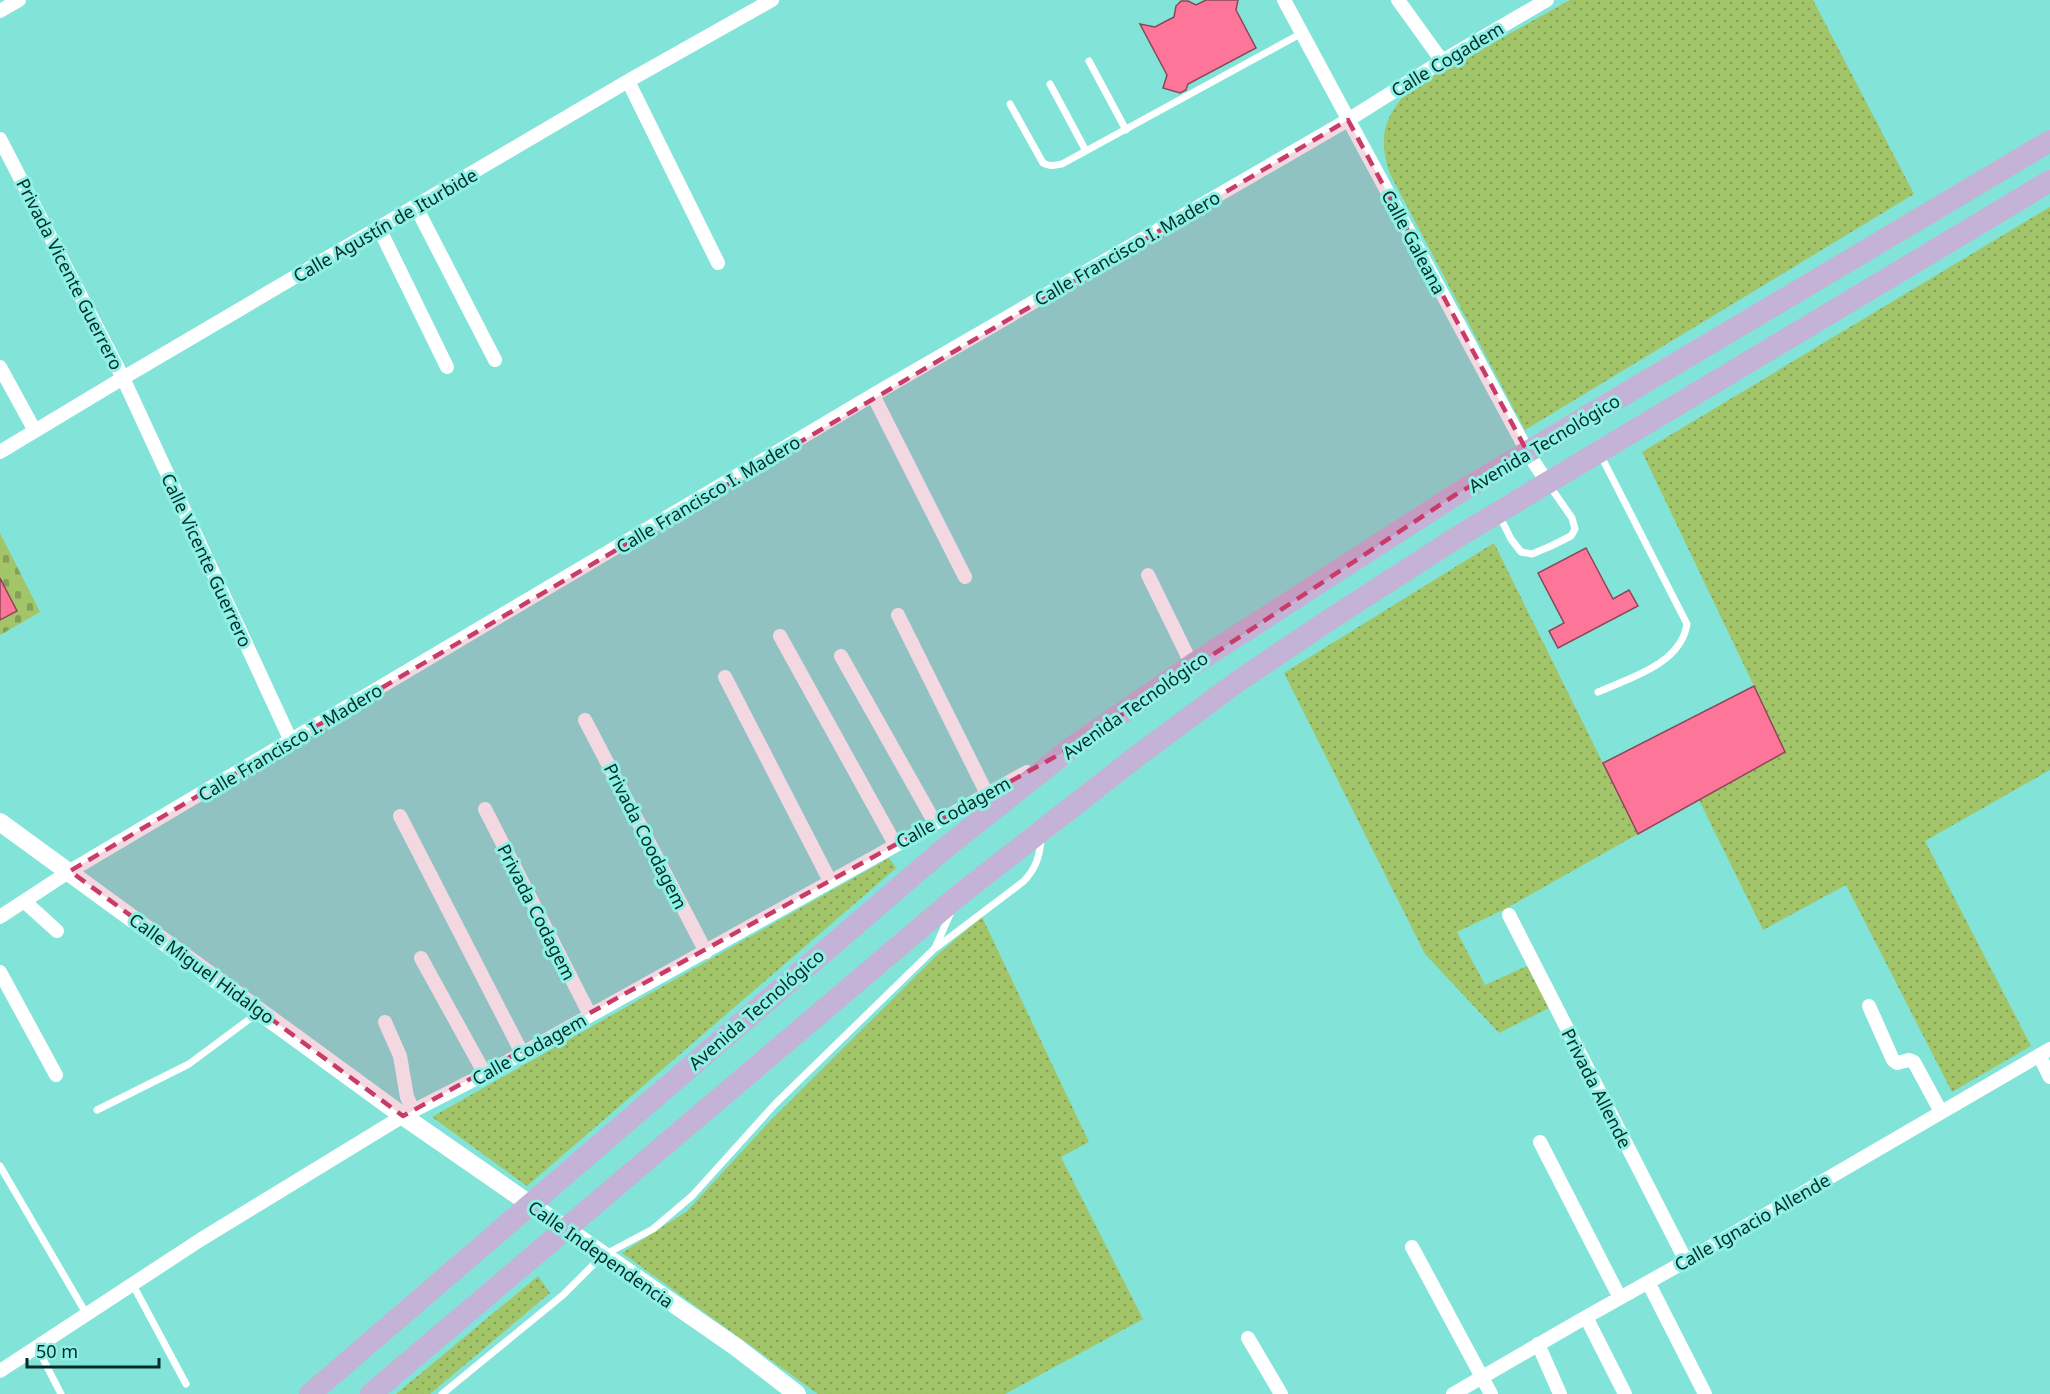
<svg xmlns="http://www.w3.org/2000/svg" width="2050" height="1394" viewBox="0 0 2050 1394" font-family="'Noto Sans',sans-serif">
	<style>
		.grass { fill: url(#grass-dots) }
		.cemetery { fill: url(#cemetery-stones) }
		.building { fill: #fd7699; stroke: #8b4757; stroke-width: 1.5 }
		.lines { fill: none; stroke-linecap: round; stroke-linejoin: round }
		.service { stroke: #fff; stroke-width: 7 }
		.minor { stroke: #fff; stroke-width: 14 }
		.tertiary { stroke: #fff; stroke-width: 18 }
		.primary { stroke: #c4b3d7; stroke-width: 22 }
		.marked { fill: #c93b68; fill-opacity: 0.2; stroke: #c93b68; stroke-width: 4.5; stroke-dasharray: 12 8; stroke-linejoin: round }
		.labels { text-anchor: middle; dominant-baseline: central; stroke-width: 6; stroke-linejoin: round; paint-order: stroke }
		.street-label { font-size: 18px; fill: #002d29; stroke: #8ff1e5 }
	</style>
	<defs>
		<pattern id="grass-dots" width="8" height="8" patternUnits="userSpaceOnUse" patternTransform="scale(1.5)"><rect width="8" height="8" fill="#a3c56a"/><path d="M2 2h.1M6 6h.1" fill="none" stroke="#82a057" stroke-width="1.8" stroke-linecap="round"/></pattern>
		<pattern id="cemetery-stones" width="16" height="16" patternUnits="userSpaceOnUse" patternTransform="scale(1.5)"><rect width="16" height="16" fill="#a3c56a"/><path d="M2 7V4a2 2 0 0 1 4 0v3zM10 15v-3a2 2 0 0 1 4 0v3z" fill="#82a057"/></pattern>
	</defs>
	<rect width="100%" height="100%" fill="#82e4d8"/>
	<path class="grass" d="M1570 0H1813L1914 194 1525 430 1390 174C1378 137 1383 120 1408 90Z
		M2050 207V770L1925 841 2031 1046 1952 1092 1846 885 1763 930 1699 800 1785 751 1642 452Z
		M1494 543 1638 834 1505 909 1457 932 1485 985 1527 966 1549 1008 1499 1033 1425 954 1284 673Z
		M889 858 896 868 527 1186 432 1117Z
		M982 917 1089 1142 1061 1157 1143 1319 1005 1394H818L622 1253 687 1211 770 1121 938 954Z
		M538 1276 550 1293 430 1394H396Z"/>
	<path class="cemetery" d="M0 533 40 612 0 635Z"/>
	<path class="building" d="M1206 0H1238L1236 10 1256 48 1188 84 1186 90 1180 93 1163 88 1167 75 1140 24 1155 27 1174 17 1176 6 1181 1H1188L1196 5Z
		M1586 548 1613 599 1629 590 1638 606 1558 648 1549 631 1564 623 1538 573Z
		M0 578 17 611 0 620Z
		M1754 686 1785 752 1638 834 1603 763Z"/>
	<g class="lines">
		<path class="service" d="M1089 61 1126 130
			M1050 84 1086 151
			M1010 104 1043 163C1050 167 1055 165 1062 164L1302 33
			M1499 515 1511 539 1521 552 1532 554 1551 546 1571 536 1575 529 1572 518 1549 485
			M1598 692C1630 678 1681 664 1687 624L1600 454
			M937 947 1024 881C1036 868 1040 856 1041 838
			M97 1110 189 1064 259 1012
			M0 1166 87 1315
			M133 1285 186 1384
			M37 1347 61 1394
			M442 1394 563 1295 602 1256 653 1229 692 1196 775 1104 935 948 951 912"/>
		<path class="minor" d="M1284 0 1528 453 1547 482
			M1398 0 1442 61
			M0 11 19 0
			M628 81 718 263
			M0 139 123 378 291 741
			M416 207 495 360
			M379 228 447 367
			M0 367 35 431
			M873 395 965 577
			M0 452 123 378 628 81 772 0
			M1148 575 1192 665
			M898 615 987 794
			M780 636 895 844
			M841 656 935 823
			M725 677 830 881
			M585 720 706 952
			M485 809 590 1015
			M400 816 522 1053
			M25 902 57 931
			M1509 915 1686 1261
			M0 917 70 871 873 395 1348 120 1442 61 1547 0
			M421 958 485 1074
			M0 972 56 1075
			M1869 1006 1893 1060 1897 1063 1909 1060 1914 1062 1941 1112
			M385 1022 400 1056 407 1097 413 1110
			M2039 1055 2050 1077
			M1540 1142 1620 1298
			M1412 1247 1491 1394
			M1648 1282 1705 1394
			M1586 1317 1625 1394
			M1248 1338 1281 1394
			M1538 1344 1560 1394
			M0 1371 200 1240 403 1116 485 1074 1027 772
			M1453 1394 1586 1317 1686 1261 2050 1049"/>
		<path class="tertiary" d="M0 822 403 1116 736 1347 797 1394"/>
		<path class="primary" d="M310 1394 939 853 1071 748 1192 665 1455 495 2050 141
			M371 1394 958 896 1136 757 1237 682 1329 620 1459 536 2050 181"/>
	</g>
	<path class="marked" d="M1348 120 1528 453 1455 495 1071 748 403 1116 70 871Z"/>
	<g class="labels">
		<g class="street-label">
			<text transform="translate(1447 59) rotate(-31)">Calle Cogadem</text>
			<text transform="translate(385 225) rotate(-30)">Calle Agustín de Iturbide</text>
			<text transform="translate(1414 242) rotate(62)">Calle Galeana</text>
			<text transform="translate(1127 248) rotate(-30)">Calle Francisco I. Madero</text>
			<text transform="translate(70 274) rotate(63)">Privada Vicente Guerrero</text>
			<text transform="translate(1544 443) rotate(-31)">Avenida Tecnológico</text>
			<text transform="translate(708 494) rotate(-31)">Calle Francisco I. Madero</text>
			<text transform="translate(207 560) rotate(65)">Calle Vicente Guerrero</text>
			<text transform="translate(1135 705) rotate(-35)">Avenida Tecnológico</text>
			<text transform="translate(290 742) rotate(-31)">Calle Francisco I. Madero</text>
			<text transform="translate(953 812) rotate(-29)">Calle Codagem</text>
			<text transform="translate(646 836) rotate(63)">Privada Coodagem</text>
			<text transform="translate(537 912) rotate(63)">Privada Codagem</text>
			<text transform="translate(202 968) rotate(36)">Calle Miguel Hidalgo</text>
			<text transform="translate(756 1009) rotate(-41)">Avenida Tecnológico</text>
			<text transform="translate(529 1049) rotate(-29)">Calle Codagem</text>
			<text transform="translate(1597 1088) rotate(63)">Privada Allende</text>
			<text transform="translate(1752 1222) rotate(-30)">Calle Ignacio Allende</text>
			<text transform="translate(601 1254) rotate(35)">Calle Independencia</text>
		</g>
	</g>
	<path d="M27 1358v9h132v-9" fill="none" stroke="#002d29" stroke-width="3"/>
	<text x="36" y="1358" font-size="18" fill="#002d29" stroke="#8ff1e5" stroke-width="4.5" paint-order="stroke">50 m</text>
</svg>
